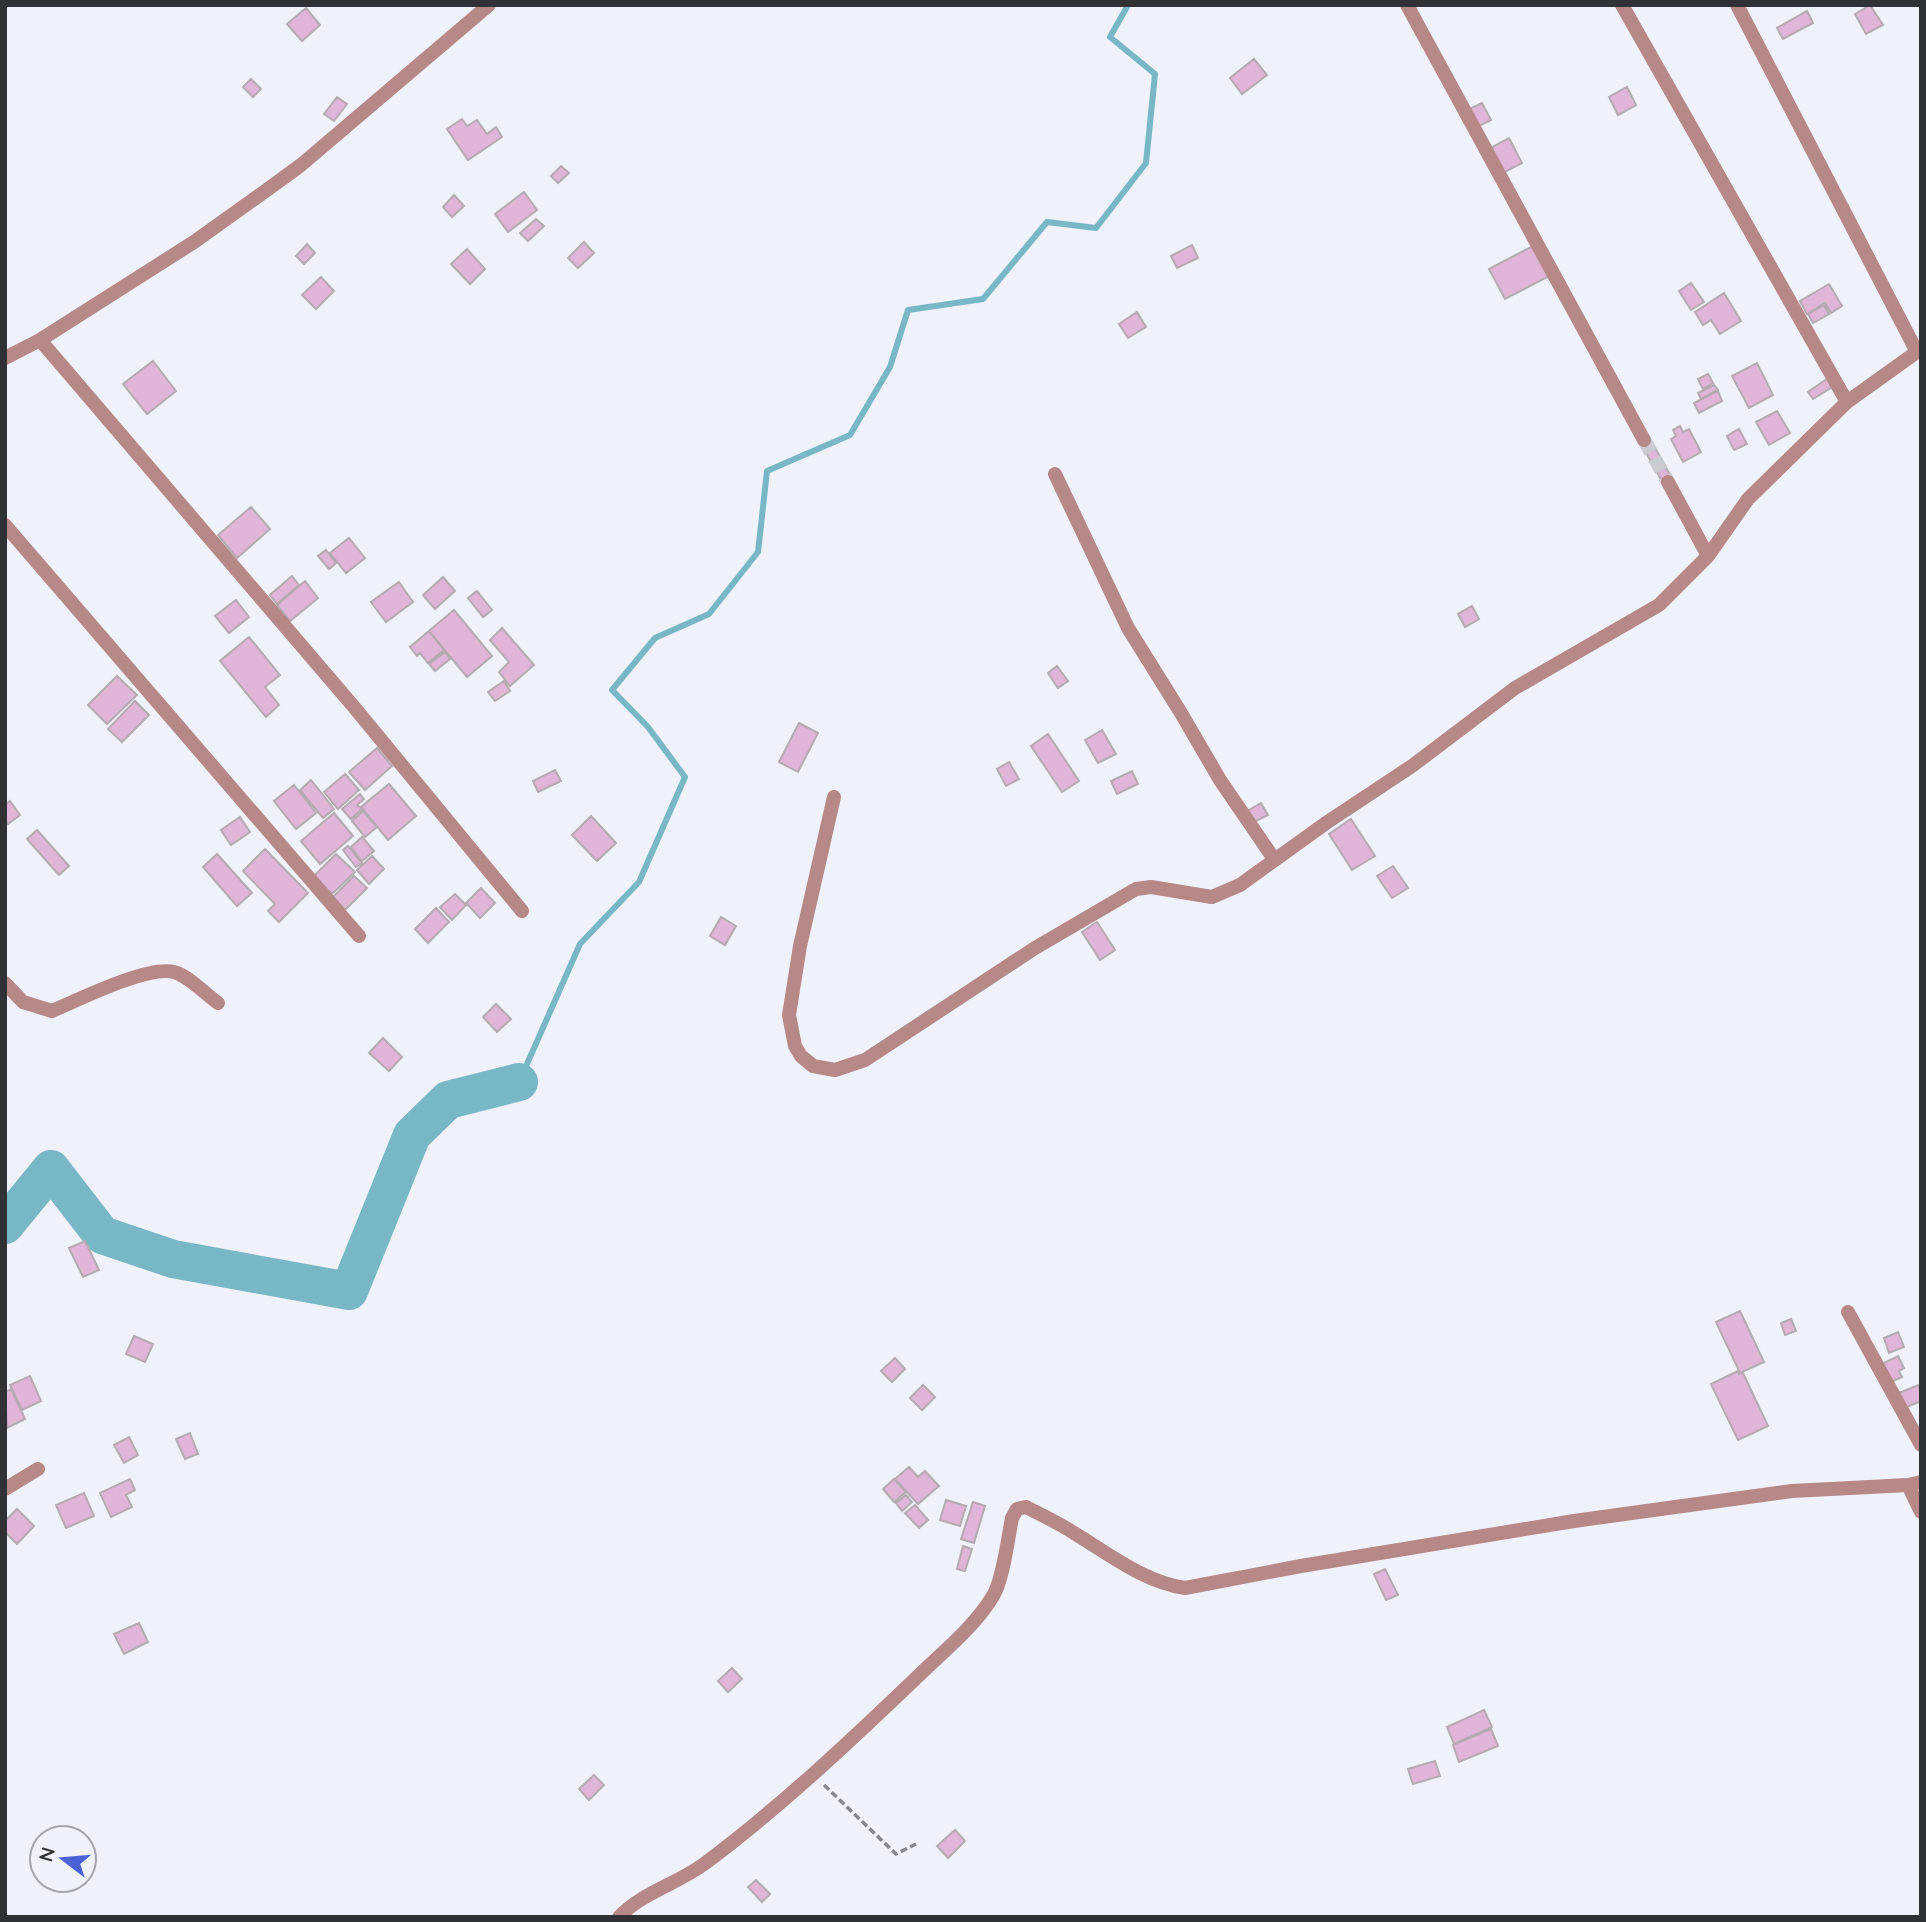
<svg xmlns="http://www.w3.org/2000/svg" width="1926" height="1922" viewBox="0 0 1926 1922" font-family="Quicksand,sans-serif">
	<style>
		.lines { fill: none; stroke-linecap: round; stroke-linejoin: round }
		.stream { stroke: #78b7c6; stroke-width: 6 }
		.river { stroke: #78b7c6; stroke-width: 38 }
		.building { fill: #e1b5d8; stroke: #b4abb2; stroke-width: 2 }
		.street-tunnel { stroke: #c9cbd3; stroke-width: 14; stroke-dasharray: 14 7; stroke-linecap: butt }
		.path { stroke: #87888f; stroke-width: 3.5; stroke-dasharray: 7 3.5; stroke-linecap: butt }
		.street { stroke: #b78888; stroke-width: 14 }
	</style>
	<rect width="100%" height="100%" fill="#eff1fb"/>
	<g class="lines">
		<path class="stream" d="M519 1082 580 944 639 882 685 777 648 727 612 690 655 638 709 614 758 552 767 471 850 435 890 367 908 310 983 299 1047 222 1096 228 1146 163 1155 74 1110 37 1128 5"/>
		<path class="river" d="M5 1225 51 1169 102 1235 173 1259 349 1291 412 1135 448 1100 519 1082"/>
	</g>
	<path class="building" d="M1870 5 1883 25 1866 34 1855 14Z
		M306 8 320 25 302 41 287 24Z
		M1807 11 1813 23 1783 39 1777 28Z
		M1254 59 1267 75 1242 94 1230 78Z
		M251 79 261 89 253 97 243 87Z
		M1627 87 1636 105 1618 115 1609 97Z
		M337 97 347 104 334 121 324 114Z
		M1482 103 1491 120 1475 128 1467 110Z
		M462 119 467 126 477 120 487 134 496 127 502 137 468 160 447 129Z
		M1509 138 1522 163 1501 174 1489 149Z
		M561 166 569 173 558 183 551 176Z
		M524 192 537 210 508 232 495 214Z
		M454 195 464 206 452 217 443 207Z
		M536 219 544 226 528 241 520 233Z
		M584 242 594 253 578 268 568 258Z
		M307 244 315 253 304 264 296 256Z
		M1192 245 1198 258 1177 268 1171 256Z
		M1533 246 1549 276 1505 299 1489 269Z
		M467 249 485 269 470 284 451 264Z
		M321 277 334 291 316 309 302 295Z
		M1691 283 1704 302 1691 310 1679 291Z
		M1829 284 1842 306 1831 313 1825 303 1807 314 1800 301Z
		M1724 293 1741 321 1720 334 1711 320 1703 325 1695 312Z
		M1824 305 1829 314 1813 323 1808 314Z
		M1137 312 1146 327 1128 338 1119 324Z
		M153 361 176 391 147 414 123 384Z
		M1757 363 1773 395 1749 408 1732 376Z
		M1708 374 1713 383 1703 389 1698 379Z
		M1828 378 1834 386 1813 399 1808 392Z
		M1714 385 1718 390 1701 399 1698 393Z
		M1718 391 1722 401 1699 413 1694 403Z
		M1777 411 1790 433 1769 445 1756 422Z
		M1680 426 1683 432 1689 429 1701 452 1683 462 1671 439 1676 436 1673 430Z
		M1739 429 1747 444 1734 450 1727 436Z
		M1649 437 1673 480 1664 485 1640 442Z
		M251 507 270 529 237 558 218 535Z
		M349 538 365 558 346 573 330 553Z
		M326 550 336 563 329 569 318 556Z
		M292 576 299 585 277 604 270 595Z
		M443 577 455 591 435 609 423 595Z
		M305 581 318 598 290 621 277 605Z
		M399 582 413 602 386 622 371 602Z
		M477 591 492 610 483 617 468 598Z
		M236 600 249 617 229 633 215 616Z
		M1472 606 1479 619 1465 627 1458 614Z
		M454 610 492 656 467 677 429 631Z
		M502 628 534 665 510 686 499 672 509 662 490 640Z
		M429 631 444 650 428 663 420 653 417 656 410 647Z
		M249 637 280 675 265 687 279 705 266 717 220 661Z
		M445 652 450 659 435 671 429 664Z
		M1057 666 1068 681 1058 688 1048 673Z
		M117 676 137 695 107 724 88 705Z
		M504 681 510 691 495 701 488 692Z
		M135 701 149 715 122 742 108 729Z
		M799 723 818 733 798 772 779 762Z
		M1102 730 1116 754 1098 763 1085 740Z
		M1048 734 1079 781 1062 792 1031 746Z
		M377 748 392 766 365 790 349 772Z
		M1009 762 1019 779 1006 786 997 769Z
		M555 770 561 781 538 792 533 781Z
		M1132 771 1138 784 1117 794 1111 781Z
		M345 774 359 790 338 809 324 792Z
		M311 780 334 809 323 818 300 790Z
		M389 784 416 816 388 840 361 807Z
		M294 785 316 813 296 829 274 801Z
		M360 794 364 799 357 805 362 809 351 819 342 809Z
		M10 801 20 815 8 824 5 820V805Z
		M1261 803 1268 815 1254 822 1247 811Z
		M363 811 377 827 365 837 352 821Z
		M334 813 353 836 320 864 301 841Z
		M591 816 616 843 597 861 572 835Z
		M240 817 250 832 231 845 221 830Z
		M1351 819 1375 856 1352 870 1329 834Z
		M37 830 69 866 59 875 27 839Z
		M362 837 374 851 362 861 351 847Z
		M348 846 362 863 356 867 343 850Z
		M265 849 308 893 279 922 268 911 275 904 243 871Z
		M217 854 252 893 237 906 203 867Z
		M336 854 355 872 332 894 314 876Z
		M372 856 384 869 369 884 357 870Z
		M1393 866 1408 888 1392 898 1377 876Z
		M354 876 367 888 345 910 333 897Z
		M481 888 495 903 480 918 466 903Z
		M455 894 466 905 452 920 440 907Z
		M436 908 449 922 428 943 415 929Z
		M721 917 736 926 725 945 710 936Z
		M1097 922 1115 950 1100 960 1082 932Z
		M496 1004 511 1019 497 1032 483 1017Z
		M383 1038 402 1057 389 1071 369 1053Z
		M85 1241 99 1270 83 1277 69 1248Z
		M1740 1311 1764 1362 1740 1373 1716 1322Z
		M1791 1319 1796 1331 1785 1335 1781 1323Z
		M1898 1332 1904 1347 1889 1353 1884 1338Z
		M134 1336 153 1344 145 1362 126 1354Z
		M1898 1356 1904 1368 1899 1371 1902 1377 1891 1382 1882 1364Z
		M895 1358 905 1369 892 1382 881 1371Z
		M1738 1371 1739 1374 1743 1373 1768 1426 1738 1440 1711 1384Z
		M30 1376 41 1401 22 1410 10 1385Z
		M923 1385 935 1397 922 1410 910 1398Z
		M1919 1385 1921 1401 1902 1409 1896 1394Z
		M11 1389 25 1419 7 1428 5 1392Z
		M190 1433 198 1454 185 1459 176 1439Z
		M129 1437 138 1455 124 1463 114 1445Z
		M909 1467 918 1477 925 1471 939 1486 918 1504 895 1479Z
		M130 1479 135 1490 126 1495 132 1507 111 1517 100 1493Z
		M894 1479 906 1492 894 1502 883 1489Z
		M84 1493 94 1516 66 1528 56 1505Z
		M906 1495 912 1502 902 1511 896 1503Z
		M946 1500 966 1506 960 1526 940 1520Z
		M973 1502 985 1506 974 1543 961 1539Z
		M915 1505 928 1520 919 1528 905 1513Z
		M17 1509 34 1526 17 1544 5 1532V1521Z
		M963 1546 972 1549 965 1571 957 1569Z
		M1385 1569 1398 1595 1386 1600 1374 1574Z
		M139 1623 148 1642 124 1654 114 1634Z
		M732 1668 742 1679 728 1692 718 1681Z
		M1484 1710 1492 1727 1454 1744 1447 1727Z
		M1491 1729 1498 1746 1459 1762 1453 1745Z
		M1435 1761 1440 1776 1413 1784 1408 1769Z
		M594 1775 604 1785 589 1800 579 1789Z
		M955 1830 965 1841 948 1858 937 1846Z
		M756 1880 770 1894 762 1902 748 1887Z"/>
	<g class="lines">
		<path class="street-tunnel" d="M1644 440 1668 482"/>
		<path class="path" d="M5 1084V1087
			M824 1785 896 1854 916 1844"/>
		<path class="street" d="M1407 5 1644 440
			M1622 5 1847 402
			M1737 5 1917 352
			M40 340 354 707 522 911
			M5 358 40 340 194 242 264 192 301 165 489 5
			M1055 474 1128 628 1181 713 1220 780 1274 859
			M1668 482 1708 556
			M5 525 359 936
			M834 797 800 946 789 1015 795 1046 801 1056 813 1066 835 1070 865 1060 1035 948 1136 889 1151 887 1212 897 1240 885 1326 823 1412 766 1515 688 1659 605 1708 556 1748 499 1847 402 1921 349
			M5 983 23 1002 52 1011C78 1000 148 965 174 972 189 976 205 994 218 1003
			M1848 1312 1921 1445
			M1908 1485 1921 1512
			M5 1489 38 1469
			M619 1917C643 1892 677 1884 704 1864 778 1809 846 1745 913 1681 940 1654 973 1629 993 1596 1003 1580 1008 1538 1012 1518L1017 1509 1026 1507C1042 1515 1059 1523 1074 1533 1109 1554 1144 1582 1185 1588L1301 1566 1574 1521 1792 1491 1908 1485 1921 1482"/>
	</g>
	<rect width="1926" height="1922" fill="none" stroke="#303135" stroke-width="14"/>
	<g transform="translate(63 1859) rotate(286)"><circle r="33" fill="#eff1fb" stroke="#a3a4ac" stroke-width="2"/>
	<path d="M0-5L12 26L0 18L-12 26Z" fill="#4a62d6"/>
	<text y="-10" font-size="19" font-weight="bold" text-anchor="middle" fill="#303135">N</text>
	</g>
</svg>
